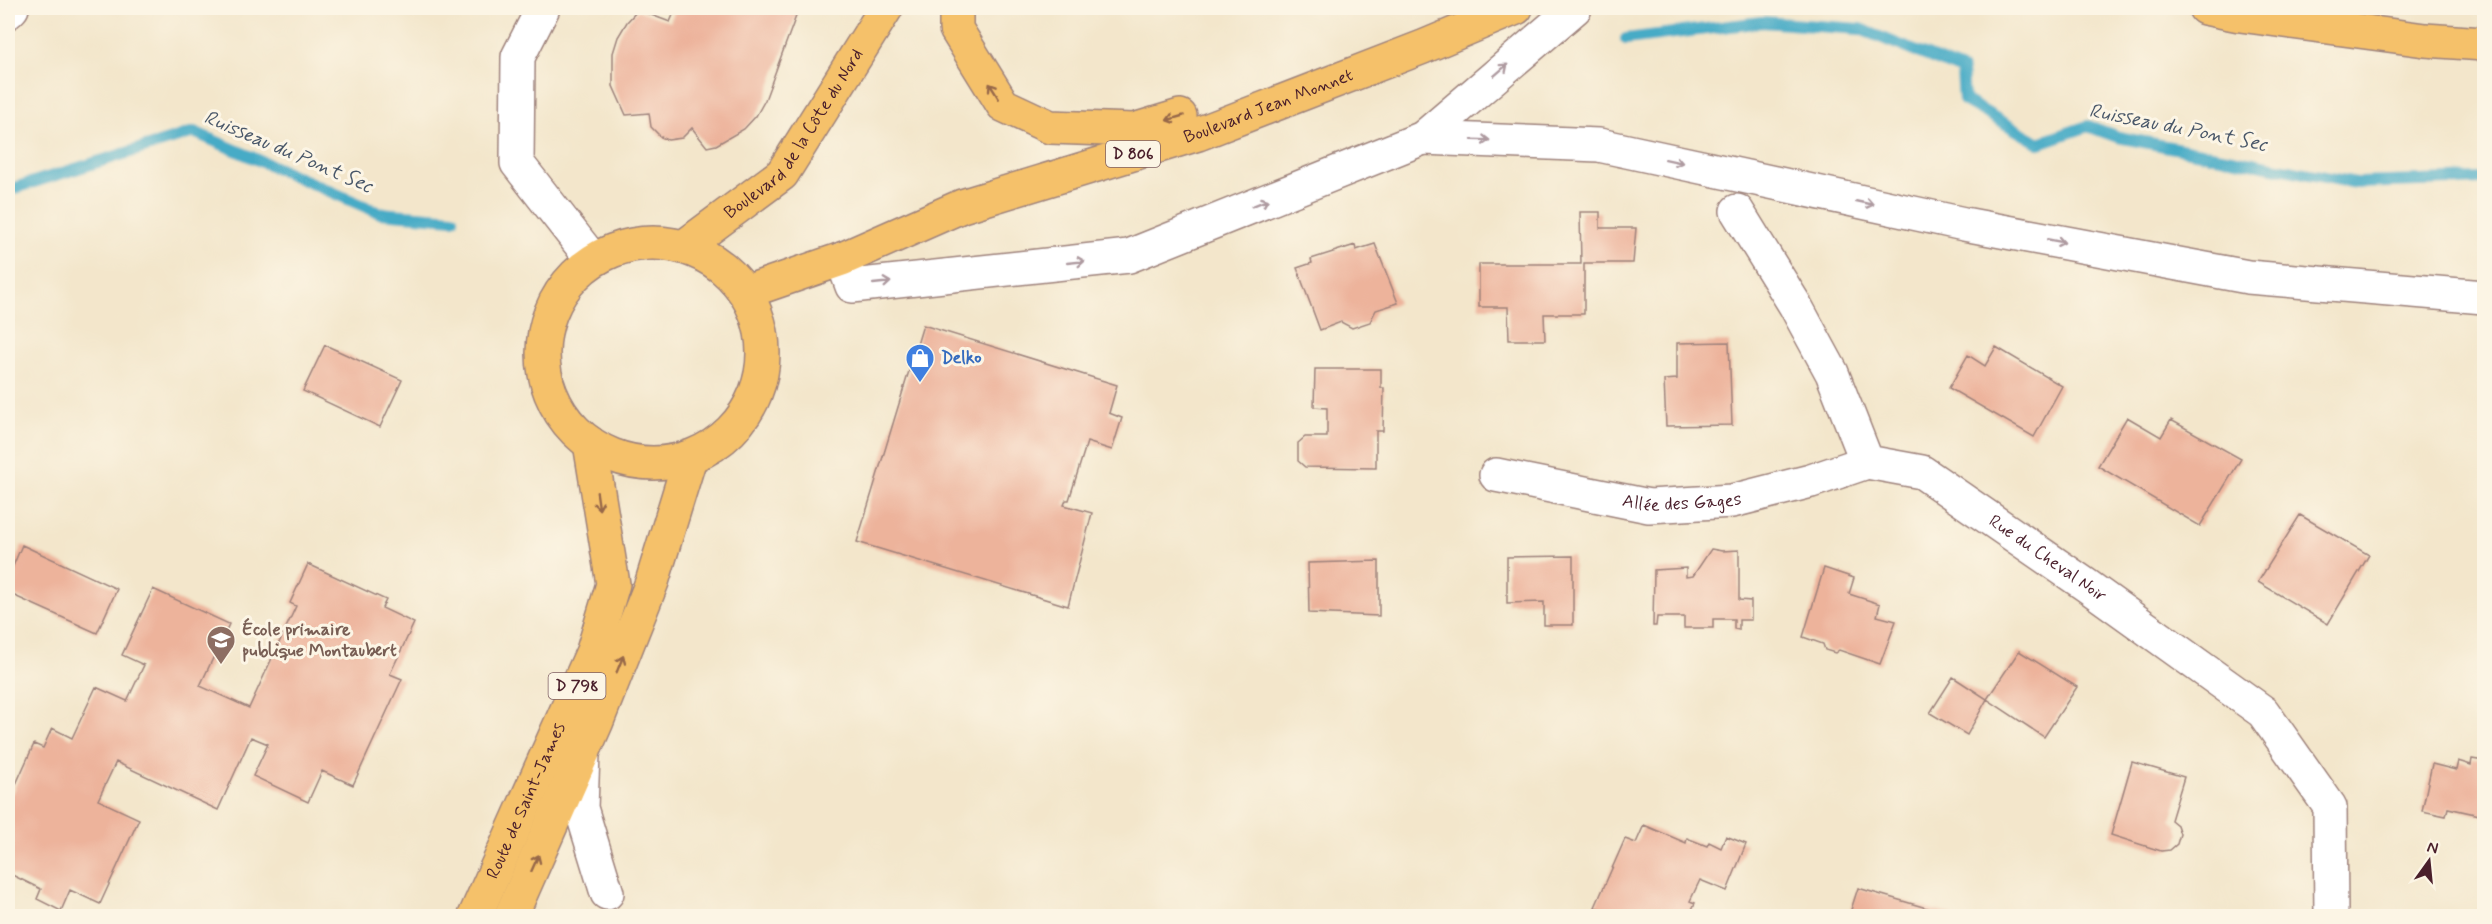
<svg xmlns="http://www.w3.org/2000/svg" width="2492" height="924" viewBox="0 0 2492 924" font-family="Mynerve,sans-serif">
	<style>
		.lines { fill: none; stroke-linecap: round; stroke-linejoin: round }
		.stream { stroke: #47abc6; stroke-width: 12 }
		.building { fill: #edb39b }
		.minor-casing { stroke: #9e827b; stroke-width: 36 }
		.major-casing { stroke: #9e827b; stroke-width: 36 }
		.minor { stroke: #fff; stroke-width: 33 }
		.major { stroke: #f5c16b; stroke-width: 33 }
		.oneway { stroke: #ae9aa0 }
		.oneway2 { stroke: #976848 }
		.labels { text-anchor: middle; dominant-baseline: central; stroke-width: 6; stroke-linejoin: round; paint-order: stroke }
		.shield { fill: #fcf5e5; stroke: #7f5f63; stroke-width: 1.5 }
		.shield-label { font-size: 16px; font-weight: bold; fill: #4a1f2b }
		.street-label { font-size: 18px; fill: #4a1f2b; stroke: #fcf5e5 }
		.shop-label { font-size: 18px; font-weight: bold; fill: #366cbe; stroke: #fcf5e5; text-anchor: start }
		.education-label { font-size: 18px; font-weight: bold; fill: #785e54; stroke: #fcf5e5; text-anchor: start }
		.water-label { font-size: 20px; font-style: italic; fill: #495769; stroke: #fcf5e5 }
	</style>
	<rect width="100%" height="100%" fill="#fcf5e5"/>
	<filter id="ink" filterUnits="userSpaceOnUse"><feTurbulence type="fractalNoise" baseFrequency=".0167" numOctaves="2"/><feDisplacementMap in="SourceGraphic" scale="12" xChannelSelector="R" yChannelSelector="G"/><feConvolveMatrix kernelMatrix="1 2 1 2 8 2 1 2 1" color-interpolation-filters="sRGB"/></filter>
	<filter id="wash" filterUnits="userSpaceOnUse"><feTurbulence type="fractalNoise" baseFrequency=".008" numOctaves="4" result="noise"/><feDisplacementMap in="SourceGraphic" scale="24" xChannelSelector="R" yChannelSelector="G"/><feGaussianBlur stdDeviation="1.35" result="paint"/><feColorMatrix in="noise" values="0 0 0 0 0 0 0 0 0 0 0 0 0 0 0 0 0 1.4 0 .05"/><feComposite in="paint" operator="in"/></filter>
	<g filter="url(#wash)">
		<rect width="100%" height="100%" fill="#f3e6cb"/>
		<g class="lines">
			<path class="stream" d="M1626 39 1762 22 1860 29 1962 70 1964 100 2039 143 2088 126 2118 137 2356 183 2484 179
				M8 190 194 132 380 213 453 219"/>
		</g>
		<g id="blocks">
			<path class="building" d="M676 8H799L765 100 756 116 744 129 716 145 707 147 692 128 682 138 668 140 661 137 651 127 649 113 626 115 613 86V53L618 37 627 22 638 10 670 22Z
				M1580 212H1600V228H1636L1633 263H1584V314H1544L1545 340H1509L1508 307H1479V264H1581Z
				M1375 244 1398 303 1376 310 1370 322 1352 328 1341 322 1320 330 1297 268 1312 263 1311 259 1355 245 1356 250Z
				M923 325 1117 385 1109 413 1122 418 1112 450 1087 442 1069 500H1066L1064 505 1092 513 1068 606 857 542Z
				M1729 342 1732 425 1666 426 1664 380 1677 379V343Z
				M325 345 402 380 380 427 303 391Z
				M1996 347 2062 386 2034 437 1949 388 1968 355 1985 366Z
				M1315 369H1381V388H1384L1383 431H1376V468L1305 467 1298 461V443L1305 437H1327V408L1314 407Z
				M2127 417 2161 437 2171 420 2241 459 2200 526 2098 466Z
				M2300 515 2369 555 2328 624 2258 582Z
				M22 545 117 589 97 633 8 593V578Z
				M1711 549 1722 551 1739 550V600L1751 601V620H1739V630L1734 629V619H1713V628H1684V617H1657L1656 626H1653L1654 570 1686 568V577L1693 576Z
				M1573 556V625H1544V602L1507 603V557Z
				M1379 561V616L1309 613 1308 563Z
				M308 564 386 600 382 608 414 623 390 674 402 679 353 785 322 771 308 802 253 776 268 744 251 737 218 810 116 762 98 800 139 819 100 904 70 890 61 911 37 899 41 889 8 873V802L34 744 43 748 52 728 72 738 96 687 127 701 144 665 122 655 153 589 229 624 200 686 249 708 296 606 290 603Z
				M1824 568 1854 578 1849 594 1880 604 1877 616 1896 621 1880 664 1839 650 1835 653 1825 650 1823 644 1803 637Z
				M2019 651 2077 687 2044 737 1987 699Z
				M1953 677 1987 699 1967 735 1930 713Z
				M2472 759 2484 761V816L2448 808 2446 816 2422 811 2432 764 2456 770 2458 761 2471 765Z
				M2132 762 2184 777 2171 820 2177 825 2180 834 2177 844 2170 850 2161 851 2111 835Z
				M1644 825 1686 843 1687 838 1707 846 1709 842 1721 848 1726 836 1746 844 1727 891 1700 880 1690 901 1695 903 1689 916H1617L1595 907 1625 839 1636 843Z
				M1858 888 1954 916H1849Z"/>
		</g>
	</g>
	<g filter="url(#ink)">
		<use href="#blocks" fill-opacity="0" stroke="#9e827b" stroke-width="1.5"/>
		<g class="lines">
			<g class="minor-casing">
				<g id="minor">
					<path d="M543 8 518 57 517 163 592 259"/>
					<path d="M8 12 12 8"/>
					<path d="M1423 138 1599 145 1964 224 2248 277 2484 297"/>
					<path id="s1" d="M1737 211 1795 305 1832 373 1867 462 1922 472 2086 585 2263 712 2330 807 2331 916"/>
					<path d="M842 259 852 286 1129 256 1423 138 1575 8"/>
					<path id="s2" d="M1496 475 1649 506 1732 501 1811 481 1867 462"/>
					<path d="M583 753 581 808 607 893"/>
				</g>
			</g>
			<g class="major-casing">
				<g id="major">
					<path d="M956 8V29L1003 105 1050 127 1134 130 1180 116"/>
					<path d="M2205 8 2240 15 2425 40 2484 44"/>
					<circle cx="653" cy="353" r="110"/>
					<path id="s3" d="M685 246 782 174 886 8"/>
					<path id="s4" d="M746 292 842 259 962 206 1198 134 1423 47 1516 8"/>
					<path id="s5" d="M475 916 593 651 613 584 590 443"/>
					<path d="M511 916 597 721 652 582 690 458"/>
				</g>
			</g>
			<use href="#minor" class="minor"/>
			<use href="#major" class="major"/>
		</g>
		<defs><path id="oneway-shaft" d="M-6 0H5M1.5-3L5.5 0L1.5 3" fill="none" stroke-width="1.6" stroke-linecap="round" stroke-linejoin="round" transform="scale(1.5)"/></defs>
		<g class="oneway">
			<use href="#oneway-shaft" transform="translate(1501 70) rotate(-41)"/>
			<use href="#oneway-shaft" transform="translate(1481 140) rotate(2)"/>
			<use href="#oneway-shaft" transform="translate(1674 161) rotate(12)"/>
			<use href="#oneway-shaft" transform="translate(1260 203) rotate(-22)"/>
			<use href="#oneway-shaft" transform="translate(1865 203) rotate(12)"/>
			<use href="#oneway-shaft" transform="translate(2056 241) rotate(11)"/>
			<use href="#oneway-shaft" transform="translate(1076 262) rotate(-6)"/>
			<use href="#oneway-shaft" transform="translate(882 283) rotate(-6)"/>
		</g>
		<g class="oneway2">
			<use href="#oneway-shaft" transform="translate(994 91) rotate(-122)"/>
			<use href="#oneway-shaft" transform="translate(1175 118) rotate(164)"/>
			<use href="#oneway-shaft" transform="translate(598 501) rotate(82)"/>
			<use href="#oneway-shaft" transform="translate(620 664) rotate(-68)"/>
			<use href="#oneway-shaft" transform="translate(535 863) rotate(-66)"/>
		</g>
	</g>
	<defs>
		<g id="shop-pin" transform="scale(1.5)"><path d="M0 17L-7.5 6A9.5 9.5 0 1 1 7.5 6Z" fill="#3f7fe0" stroke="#fcf5e5"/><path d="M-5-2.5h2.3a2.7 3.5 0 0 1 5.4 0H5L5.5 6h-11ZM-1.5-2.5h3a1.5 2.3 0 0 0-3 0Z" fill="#fff"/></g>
		<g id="school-pin" transform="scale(1.5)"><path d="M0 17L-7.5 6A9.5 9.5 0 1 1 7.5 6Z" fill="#8d6e63" stroke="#fcf5e5"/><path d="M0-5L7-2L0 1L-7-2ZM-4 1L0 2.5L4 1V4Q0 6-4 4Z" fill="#fff"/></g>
	</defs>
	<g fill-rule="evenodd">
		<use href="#shop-pin" x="920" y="358"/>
		<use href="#school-pin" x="221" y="640"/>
	</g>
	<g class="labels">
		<g class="shield">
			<rect x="1106" y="141" width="54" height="26" rx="4.5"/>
			<rect x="548.5" y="673" width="57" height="26" rx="4.5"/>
		</g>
		<g class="shield-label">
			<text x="1133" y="154">D 806</text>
			<text x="577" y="686">D 798</text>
		</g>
		<g class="street-label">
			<text stroke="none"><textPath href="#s4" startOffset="555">Boulevard Jean Monnet</textPath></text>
			<text stroke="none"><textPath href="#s3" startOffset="159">Boulevard de la Côte du Nord</textPath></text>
			<text stroke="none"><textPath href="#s2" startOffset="189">Allée des Gages</textPath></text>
			<text stroke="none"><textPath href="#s1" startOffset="492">Rue du Cheval Noir</textPath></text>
			<text stroke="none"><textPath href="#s5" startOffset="126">Route de Saint-James</textPath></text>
		</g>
		<g class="shop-label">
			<text x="941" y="358">Delko</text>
		</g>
		<g class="education-label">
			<text x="242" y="630">École primaire<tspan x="242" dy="21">publique Montaubert</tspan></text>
		</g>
		<g class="water-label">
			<text transform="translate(2178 128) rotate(11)">Ruisseau du Pont Sec</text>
			<text transform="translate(288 152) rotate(23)">Ruisseau du Pont Sec</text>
		</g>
	</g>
	<rect width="2492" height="924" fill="none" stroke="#fcf5e5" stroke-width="30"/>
	<g transform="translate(2429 861) rotate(15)" stroke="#fcf5e5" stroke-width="4.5" paint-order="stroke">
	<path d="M0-4.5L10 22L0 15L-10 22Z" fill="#4a1f2b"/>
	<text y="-9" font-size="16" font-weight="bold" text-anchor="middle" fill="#4a1f2b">N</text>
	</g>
</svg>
